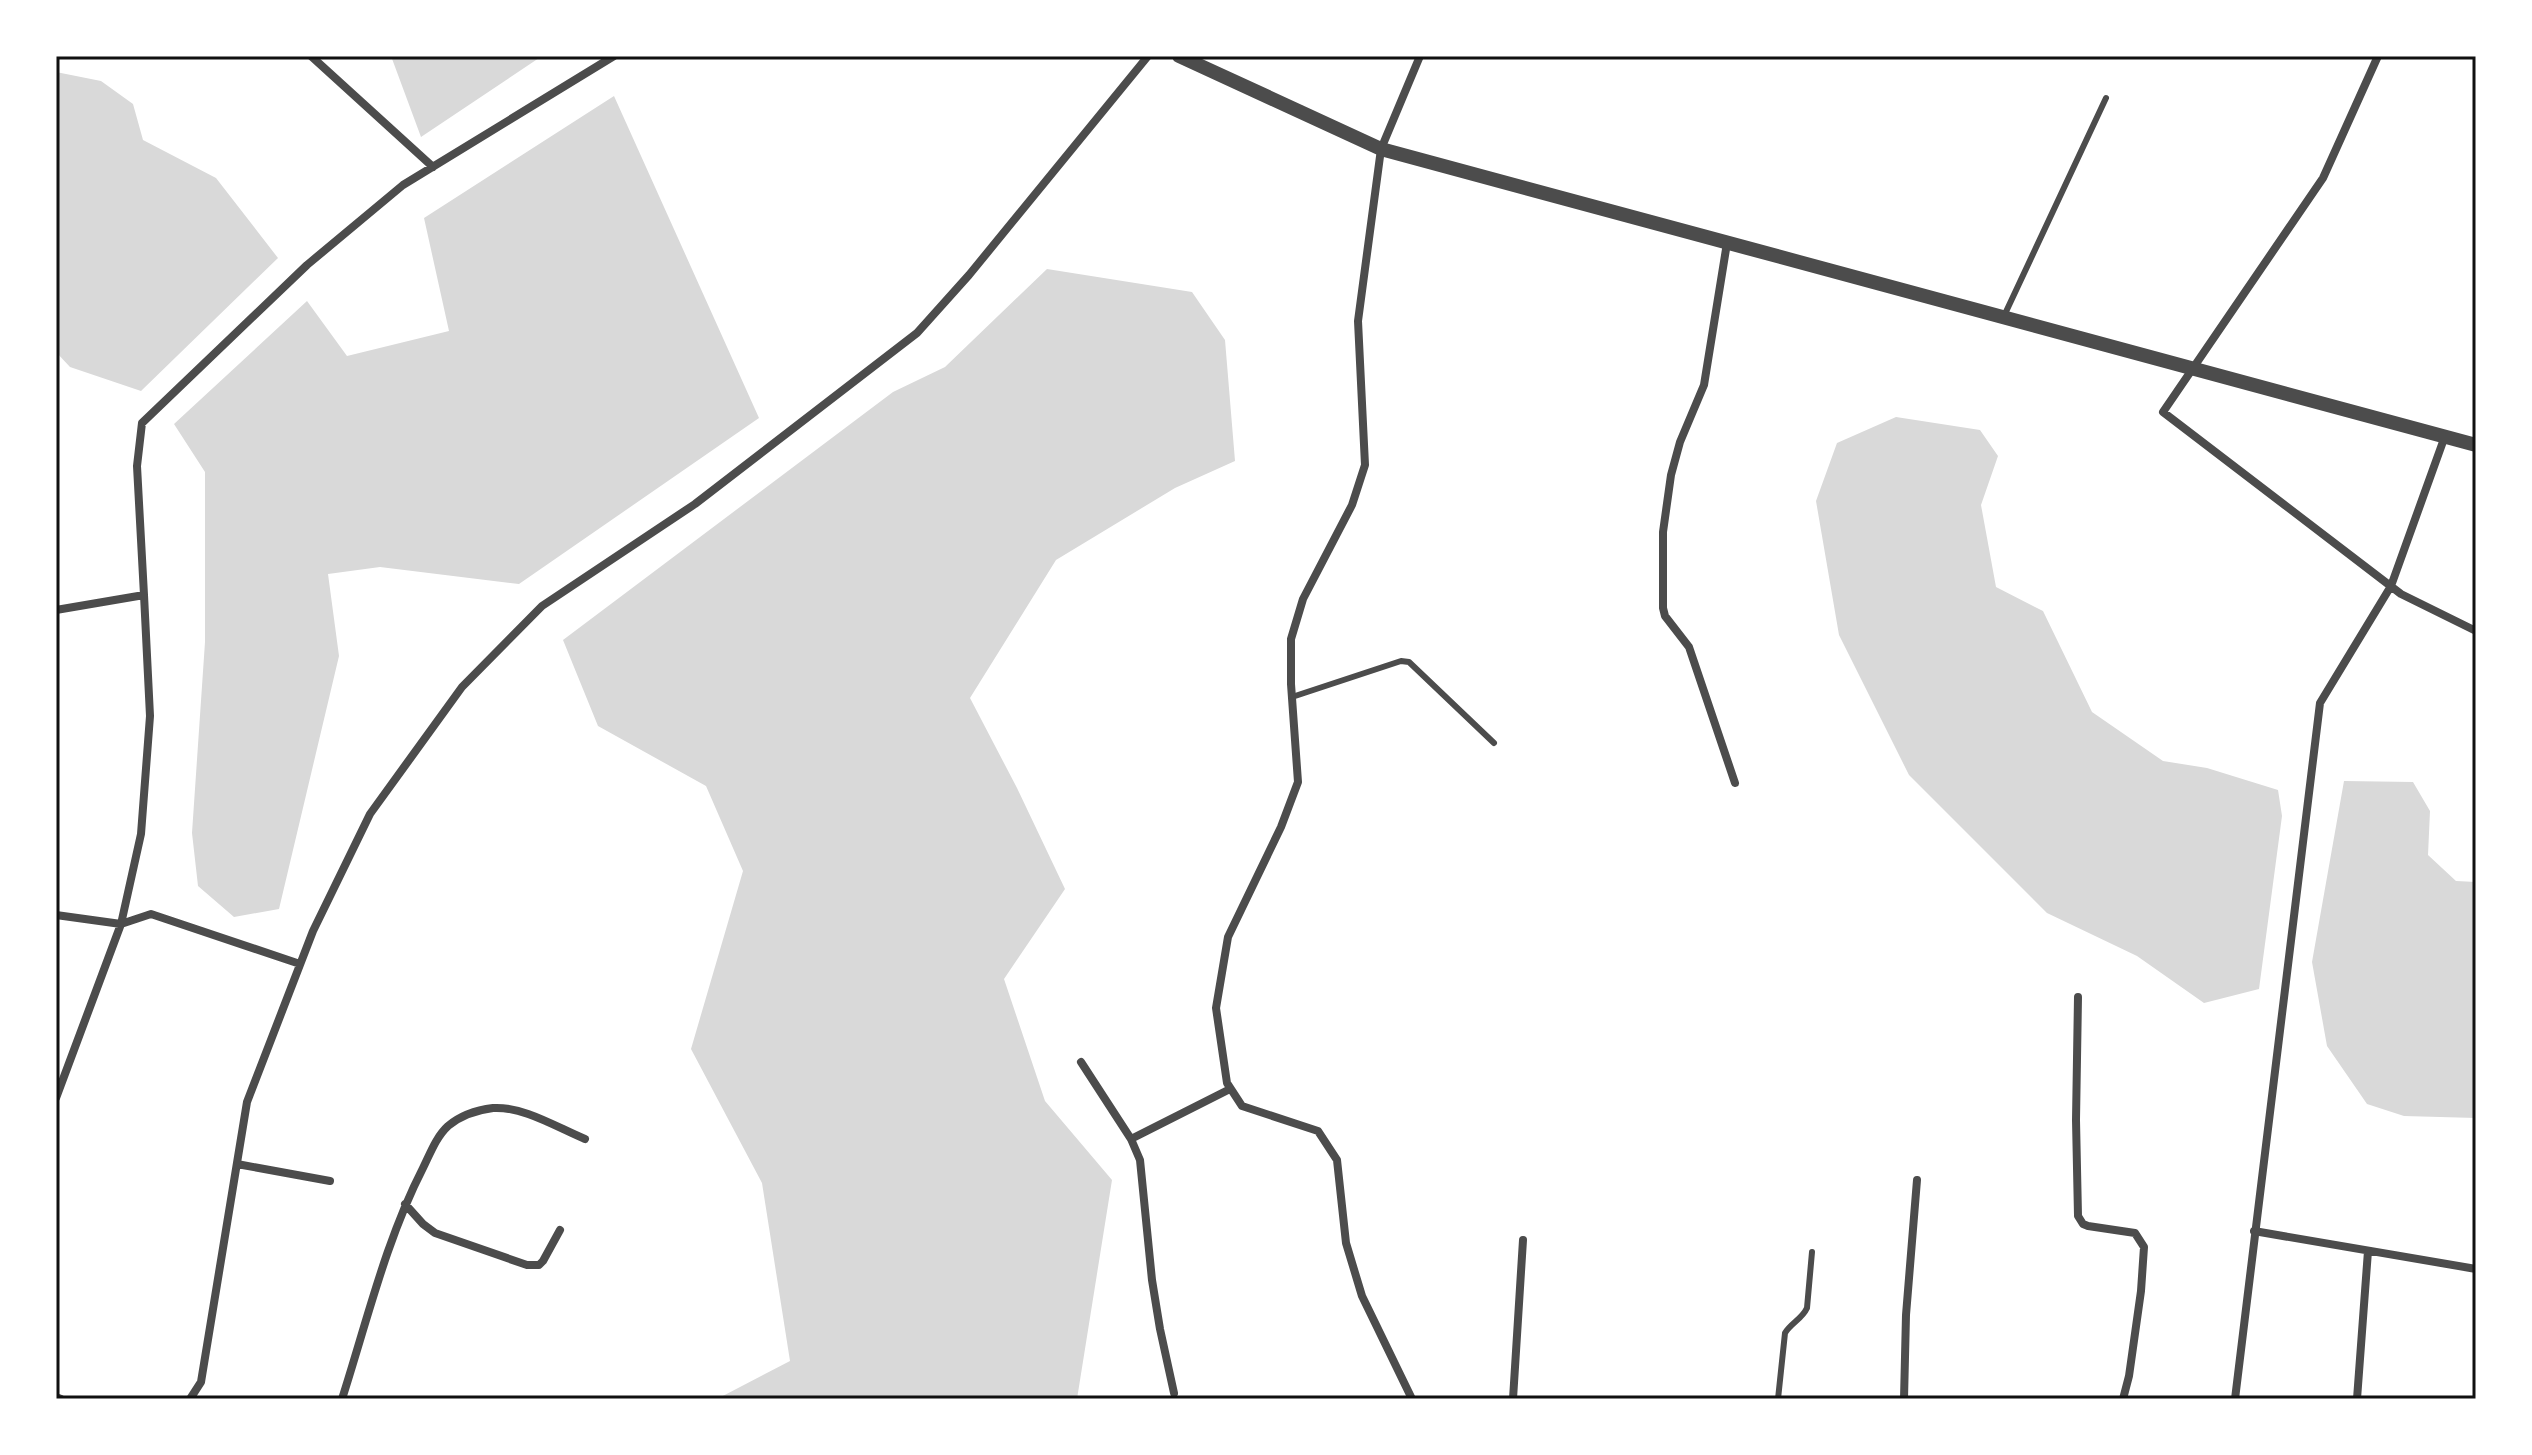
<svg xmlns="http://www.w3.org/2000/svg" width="2532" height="1455" viewBox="0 0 2532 1455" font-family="'DM Sans',sans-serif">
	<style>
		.water { fill: #d9d9d9 }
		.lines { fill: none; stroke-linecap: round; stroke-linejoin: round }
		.service { stroke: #4c4c4c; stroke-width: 6 }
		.minor { stroke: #4c4c4c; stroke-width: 8 }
		.tertiary { stroke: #4c4c4c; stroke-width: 14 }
		.neatline { fill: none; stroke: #111; stroke-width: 3 }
	</style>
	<rect width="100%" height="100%" fill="#fff"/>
	<path class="water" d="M391 56H542L421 137Z
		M56 72 101 81 133 104 143 140 216 178 278 258 141 391 70 367 56 352Z
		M614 96 759 418 519 584 380 567 328 574 339 656 279 909 234 917 198 886 192 833 205 642V472L174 424 307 301 347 356 449 331 424 218Z
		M1047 269 1192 292 1225 340 1235 461 1175 488 1056 560 970 698 1017 788 1065 889 1004 979 1045 1101 1112 1180 1077 1399H717L790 1361 762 1183 691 1049 743 871 706 786 598 726 563 640 893 392 945 367Z
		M1896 417 1980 430 1998 456 1981 505 1996 587 2043 611 2092 712 2163 761 2207 768 2278 790 2282 816 2259 989 2204 1003 2137 956 2047 913 1909 775 1839 635 1816 501 1837 443Z
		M2344 781 2413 782 2430 811 2428 855 2456 881 2476 882V1118L2404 1116 2367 1104 2327 1046 2312 962Z"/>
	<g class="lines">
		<path class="service" d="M2004 316 2106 98
			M1292 697 1401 661 1409 662 1494 743
			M1778 1399 1785 1333C1791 1323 1802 1319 1807 1308L1812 1252"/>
		<path class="minor" d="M311 56 433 167
			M2378 56 2323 178 2163 412 2401 594 2476 631
			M1727 243 1704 385 1680 442 1671 475 1663 532V608L1665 616 1689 647 1735 783
			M56 610 144 595 137 466 142 423 307 265 403 185 614 56
			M56 915 121 924 151 914 300 964
			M2078 997 2076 1120 2078 1216 2083 1224 2088 1226 2135 1233 2144 1247 2141 1291 2129 1376 2123 1399
			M1081 1062 1131 1139 1140 1160 1152 1280 1160 1329 1174 1393
			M56 1098 121 924 141 834 150 716 144 595
			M1131 1139 1230 1089
			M237 1164 330 1181
			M405 1204 423 1224 435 1233 527 1265H539L543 1261 560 1230
			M2254 1231 2476 1269
			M56 1397 61 1399
			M190 1399 201 1382 247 1102 313 931 370 814 462 687 542 606 695 504 917 333 969 275 1148 56
			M342 1399C367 1321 386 1240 423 1168 430 1154 436 1137 448 1126 461 1115 477 1110 493 1108 523 1106 558 1128 585 1139
			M1412 1399 1362 1296 1346 1243 1337 1160 1318 1131 1242 1106 1227 1083 1216 1008 1228 937 1281 827 1298 782 1291 684V639L1303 599 1352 505 1365 465 1358 321 1381 149 1420 56
			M1513 1399 1523 1240
			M1904 1399 1906 1315 1917 1180
			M2235 1399 2320 703 2391 586 2445 436
			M2357 1399 2368 1251"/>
		<path class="tertiary" d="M1179 56 1381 149 2476 445"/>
	</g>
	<rect width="2532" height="1455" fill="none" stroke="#ffffff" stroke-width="116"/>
	<rect x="58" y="58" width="2416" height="1339" class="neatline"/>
</svg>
